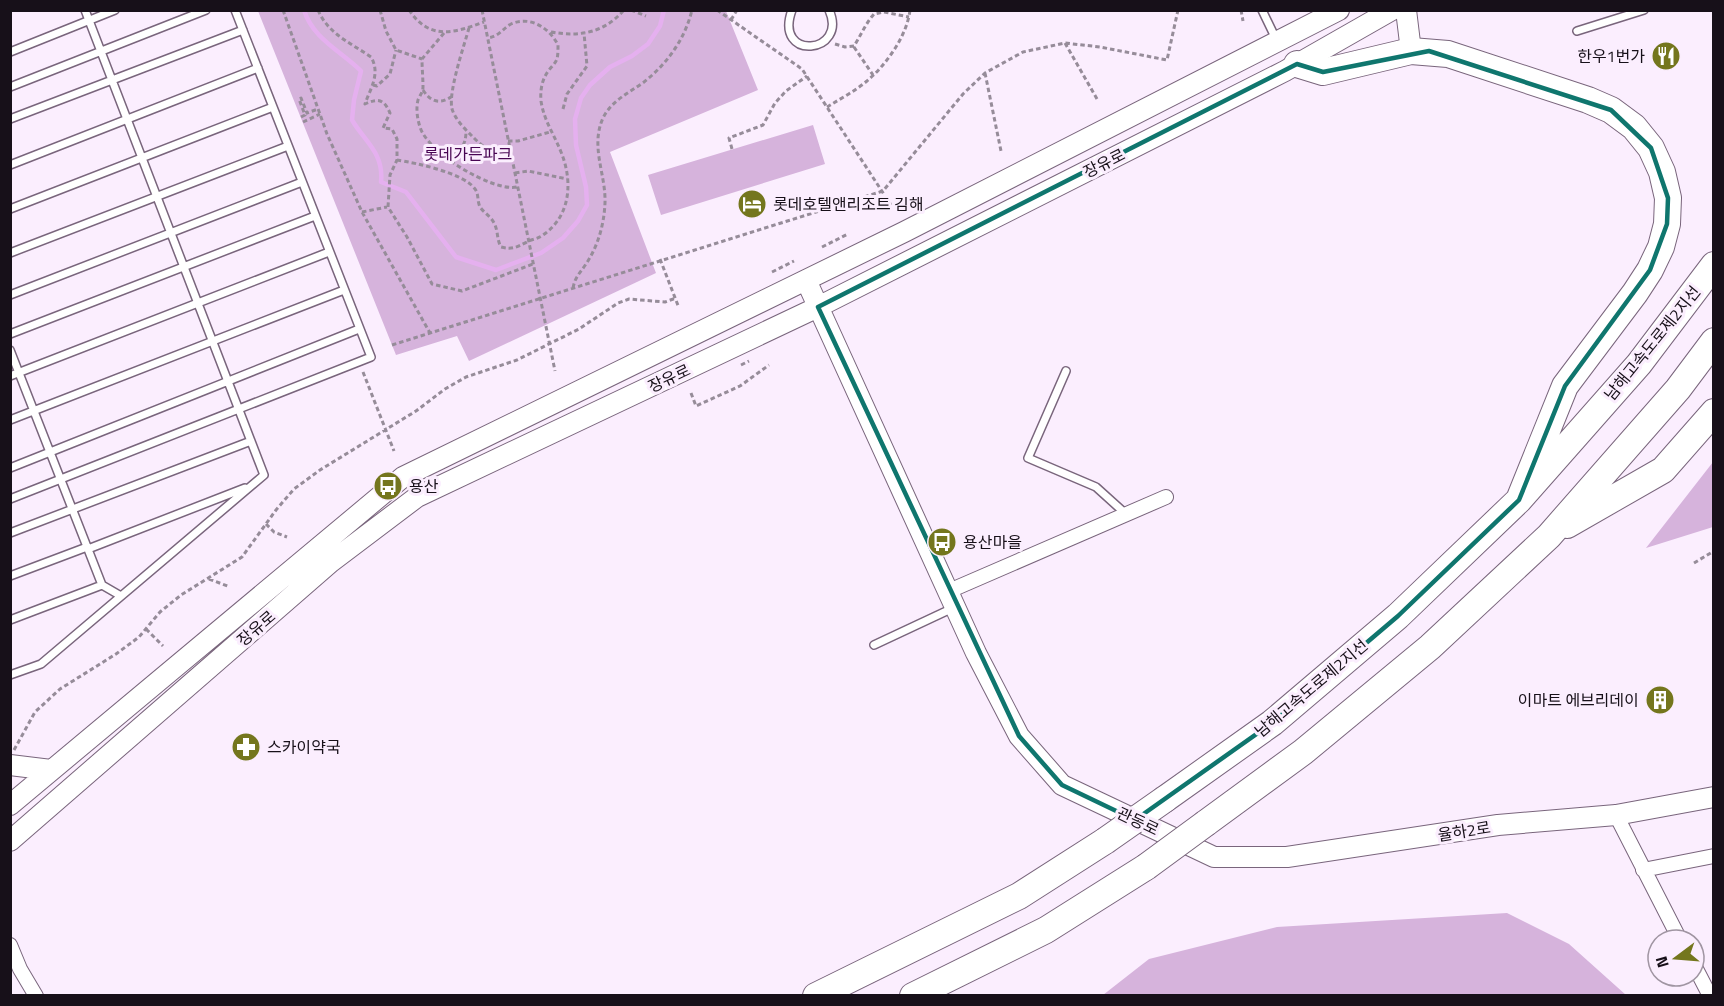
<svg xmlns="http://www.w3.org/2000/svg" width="1724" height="1006" viewBox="0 0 1724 1006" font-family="'Titillium Web','Noto Sans KR',sans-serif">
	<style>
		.green { fill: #d6b3dc }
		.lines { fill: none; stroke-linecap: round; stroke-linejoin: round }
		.stream { stroke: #e5b0ef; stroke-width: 4.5 }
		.lane-casing { stroke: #79657c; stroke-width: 10 }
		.street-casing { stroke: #79657c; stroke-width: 16 }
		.secondary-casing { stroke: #79657c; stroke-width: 22 }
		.highway-casing { stroke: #79657c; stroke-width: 28 }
		.path { stroke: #968c99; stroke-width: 3; stroke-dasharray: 4.5 3; stroke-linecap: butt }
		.lane { stroke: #fff; stroke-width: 7 }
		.street { stroke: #fff; stroke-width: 14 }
		.secondary { stroke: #fff; stroke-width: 20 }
		.highway { stroke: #fff; stroke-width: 26 }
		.highway-bridge-casing { stroke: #79657c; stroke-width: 28; stroke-linecap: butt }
		.highway-bridge { stroke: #fff; stroke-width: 26 }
		.marked { fill: none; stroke: #0f766e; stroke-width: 4.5; stroke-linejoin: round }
		.labels { text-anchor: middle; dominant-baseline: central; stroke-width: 6; stroke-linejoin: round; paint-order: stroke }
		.poi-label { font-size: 16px; fill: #171019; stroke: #fbeefe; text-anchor: start }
		.park-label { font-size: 16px; fill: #480553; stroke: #fbeefe }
		.street-label { font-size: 16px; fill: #171019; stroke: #fbeefe }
	</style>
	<rect width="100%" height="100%" fill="#fbeefe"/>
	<path class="green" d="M258 11H726L758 90 610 152 656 273 469 361 457 336 396 355Z
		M813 125 825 164 661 215 648 175Z
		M1713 462V527L1646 548Z
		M1507 913 1569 944 1626 995H1103L1149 959 1277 927Z"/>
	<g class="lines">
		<path class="stream" d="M304 10C313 39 341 51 361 71L354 100 352 120C365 142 384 153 381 182L406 192 456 257 496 270 541 253 563 238 578 221 587 205 586 187 576 145 575 119 581 98 590 85 610 67 632 56 648 44 660 26 664 10"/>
		<g class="lane-casing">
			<path id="lane" d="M792 10C773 62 849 54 829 10
				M1262 10 1276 39
				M1577 31 1644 10
				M10 52 115 10
				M10 87 206 10
				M10 119 243 30
				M10 165 258 68
				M10 209 273 107
				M10 253 288 146
				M10 295 302 182
				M10 334 315 216
				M10 350 102 585 121 596
				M1066 371 1028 458 1096 487 1127 515
				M10 376 329 252
				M10 420 344 290
				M10 468 359 329
				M10 499 371 357 235 10
				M10 533 251 441
				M88 549 245 488
				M10 576 87 547
				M10 620 102 585
				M874 645 953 608
				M10 675 41 664 264 475 85 10"/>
		</g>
		<g class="street-casing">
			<path id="street" d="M949 591 1166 497
				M1616 815 1680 940
				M1643 870 1714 856
				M10 945 20 969 36 996
				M1694 965 1710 996"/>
		</g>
		<g class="secondary-casing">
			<path id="secondary" d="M1406 10 1411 51
				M806 280 976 653 1019 736 1062 785 1214 857H1287L1498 825 1616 815 1714 797
				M10 765 51 770
				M10 805 403 477 904 232 1339 10
				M10 841 331 562 417 497 818 307 1285 71 1392 10"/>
		</g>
		<g class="highway-casing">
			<path id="highway" d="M1297 64 1323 72 1411 51 1448 54 1588 100 1611 110 1634 127 1651 148 1662 172 1668 198 1667 224 1661 247 1650 270 1635 293 1565 386 1519 500
				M1567 525 1663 470 1714 412
				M1165 799 1272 723 1398 616 1519 500 1639 364 1714 265
				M1206 823 1303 752 1430 647 1549 536 1678 389 1714 341
				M816 996 1019 896 1105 841
				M913 996 1046 930 1146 867"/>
		</g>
		<path class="path" d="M283 10 327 134 362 212 430 333
			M318 10C328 34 351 43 371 57 381 74 370 89 365 104 378 98 384 99 390 113L383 128 392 129 397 139V160L390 175 388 207 407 237 432 284 462 291 533 264
			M380 10 386 31 396 50 422 59
			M409 10C430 41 454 33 484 22
			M482 10 555 371
			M631 10 646 16
			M717 10 802 69 891 205
			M1241 10 1243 21
			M731 20 737 10
			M469 28C464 46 448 92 452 109 456 121 466 130 474 138 485 149 495 156 511 154
			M551 32C580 37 604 33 624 10
			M444 33 422 59C422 68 423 78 423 87 423 92 420 95 418 100 416 108 417 118 420 127 427 152 492 192 517 187
			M1065 43 1097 99
			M835 44 845 47 854 46C861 35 866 23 874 14L884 12 909 17
			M854 47 873 75
			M985 73 1001 151
			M373 85 377 86 390 74 396 50
			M423 90C430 101 439 105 451 97
			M827 107C840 99 855 91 867 81 886 65 907 36 910 10
			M563 109 567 94 587 66 584 33
			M301 117 305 115 299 99 301 98 307 113 318 109
			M303 122 320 114
			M508 141H518L550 132
			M732 149 729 138 763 125 775 103 786 91 807 76
			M444 155C460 154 466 146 466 131
			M397 160C416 163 464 173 475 189 479 194 477 201 480 207 484 213 492 217 495 225 498 232 497 240 501 247 512 250 517 247 527 242 532 239 538 239 543 235 571 216 573 181 561 152 554 134 544 121 541 101 540 90 542 79 549 70 552 66 555 64 557 59 558 55 558 50 558 45 550 29 531 15 511 24 502 29 499 37 487 38
			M515 173 528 171 567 179
			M362 212 387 207
			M822 247 848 234
			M660 259 679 308
			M772 272 794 261
			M573 288C575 277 580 273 586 264 598 246 604 225 605 203 606 174 590 147 603 118 612 100 629 93 644 82 667 64 685 39 692 10
			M392 345 883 191 963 94 985 73 1023 52 1065 43 1100 47 1167 60 1178 10
			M741 365 749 361
			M363 372 394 451
			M691 393 696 406 740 386 769 365
			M266 524 274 532 287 537
			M1694 563 1714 551
			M209 579 230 587
			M146 629 163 646
			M14 750 35 712 60 689 116 654 139 637 160 612 181 595 242 557 276 510 294 489 320 470 416 411 445 389 466 377 517 360 579 329 618 303 629 299 665 302 676 298"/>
		<use href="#lane" class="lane"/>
		<use href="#street" class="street"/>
		<use href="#secondary" class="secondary"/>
		<use href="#highway" class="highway"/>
		<g class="highway-bridge-casing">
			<path id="highway-bridge" d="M1105 841 1165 799
				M1146 867 1206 823"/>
		</g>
		<use href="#highway-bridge" class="highway-bridge"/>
	</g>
	<path class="marked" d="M1429 51 1611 110 1651 148 1668 198 1667 224 1650 270 1565 386 1519 500 1398 616 1272 723 1135 820 1062 785 1019 736 818 307 1297 64 1323 72Z"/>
	<defs>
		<g id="restaurant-disc" transform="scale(1.5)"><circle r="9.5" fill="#74761d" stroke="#fbeefe"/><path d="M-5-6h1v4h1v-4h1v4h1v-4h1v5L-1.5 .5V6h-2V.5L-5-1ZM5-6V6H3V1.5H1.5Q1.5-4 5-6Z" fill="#fff"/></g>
		<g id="hotel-disc" transform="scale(1.5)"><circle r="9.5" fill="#74761d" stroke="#fbeefe"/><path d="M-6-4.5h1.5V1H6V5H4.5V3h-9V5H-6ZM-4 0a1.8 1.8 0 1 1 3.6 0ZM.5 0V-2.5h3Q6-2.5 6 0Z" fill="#fff"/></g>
		<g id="bus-disc" transform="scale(1.5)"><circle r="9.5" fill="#74761d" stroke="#fbeefe"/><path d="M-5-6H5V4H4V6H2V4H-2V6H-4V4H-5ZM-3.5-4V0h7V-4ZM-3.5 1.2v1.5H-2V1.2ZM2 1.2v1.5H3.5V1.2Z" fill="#fff"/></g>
		<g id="building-disc" transform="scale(1.5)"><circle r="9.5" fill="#74761d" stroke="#fbeefe"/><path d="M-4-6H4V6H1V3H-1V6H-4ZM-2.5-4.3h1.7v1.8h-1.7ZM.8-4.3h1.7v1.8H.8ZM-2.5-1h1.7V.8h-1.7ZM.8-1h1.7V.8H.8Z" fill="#fff"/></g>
		<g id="pharmacy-disc" transform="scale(1.5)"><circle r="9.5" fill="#74761d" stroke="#fbeefe"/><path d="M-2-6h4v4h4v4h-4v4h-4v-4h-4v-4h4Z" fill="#fff"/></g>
	</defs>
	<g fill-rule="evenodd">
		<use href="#restaurant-disc" x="1666" y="56"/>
		<use href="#hotel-disc" x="752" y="204"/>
		<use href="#bus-disc" x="388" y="486"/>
		<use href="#bus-disc" x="942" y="542"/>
		<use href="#building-disc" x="1660" y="700"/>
		<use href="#pharmacy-disc" x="246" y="747"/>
	</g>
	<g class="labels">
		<g class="poi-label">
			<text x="1645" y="56" text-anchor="end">한우1번가</text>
			<text x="773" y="204">롯데호텔앤리조트 김해</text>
			<text x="409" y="486">용산</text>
			<text x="963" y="542">용산마을</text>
			<text x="1639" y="700" text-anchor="end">이마트 에브리데이</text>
			<text x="267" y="747">스카이약국</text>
		</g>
		<g class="park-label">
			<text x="468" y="154">롯데가든파크</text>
		</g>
		<g class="street-label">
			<text transform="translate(1104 163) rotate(-27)">장유로</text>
			<text transform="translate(1652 343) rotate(-51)">남해고속도로제2지선</text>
			<text transform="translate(669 378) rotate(-25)">장유로</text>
			<text transform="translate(256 628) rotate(-41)">장유로</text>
			<text transform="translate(1311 688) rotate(-40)">남해고속도로제2지선</text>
			<text transform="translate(1138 821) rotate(25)">관동로</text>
			<text transform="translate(1464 831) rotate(-9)">율하2로</text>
		</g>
	</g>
	<rect width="1724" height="1006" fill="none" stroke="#171019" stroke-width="24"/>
	<g transform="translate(1676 958) rotate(254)"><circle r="28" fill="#fbeefe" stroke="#a095a2" stroke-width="1.5"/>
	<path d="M0-4.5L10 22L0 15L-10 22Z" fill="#74761d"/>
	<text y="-9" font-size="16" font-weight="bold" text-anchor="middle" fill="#171019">N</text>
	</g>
</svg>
